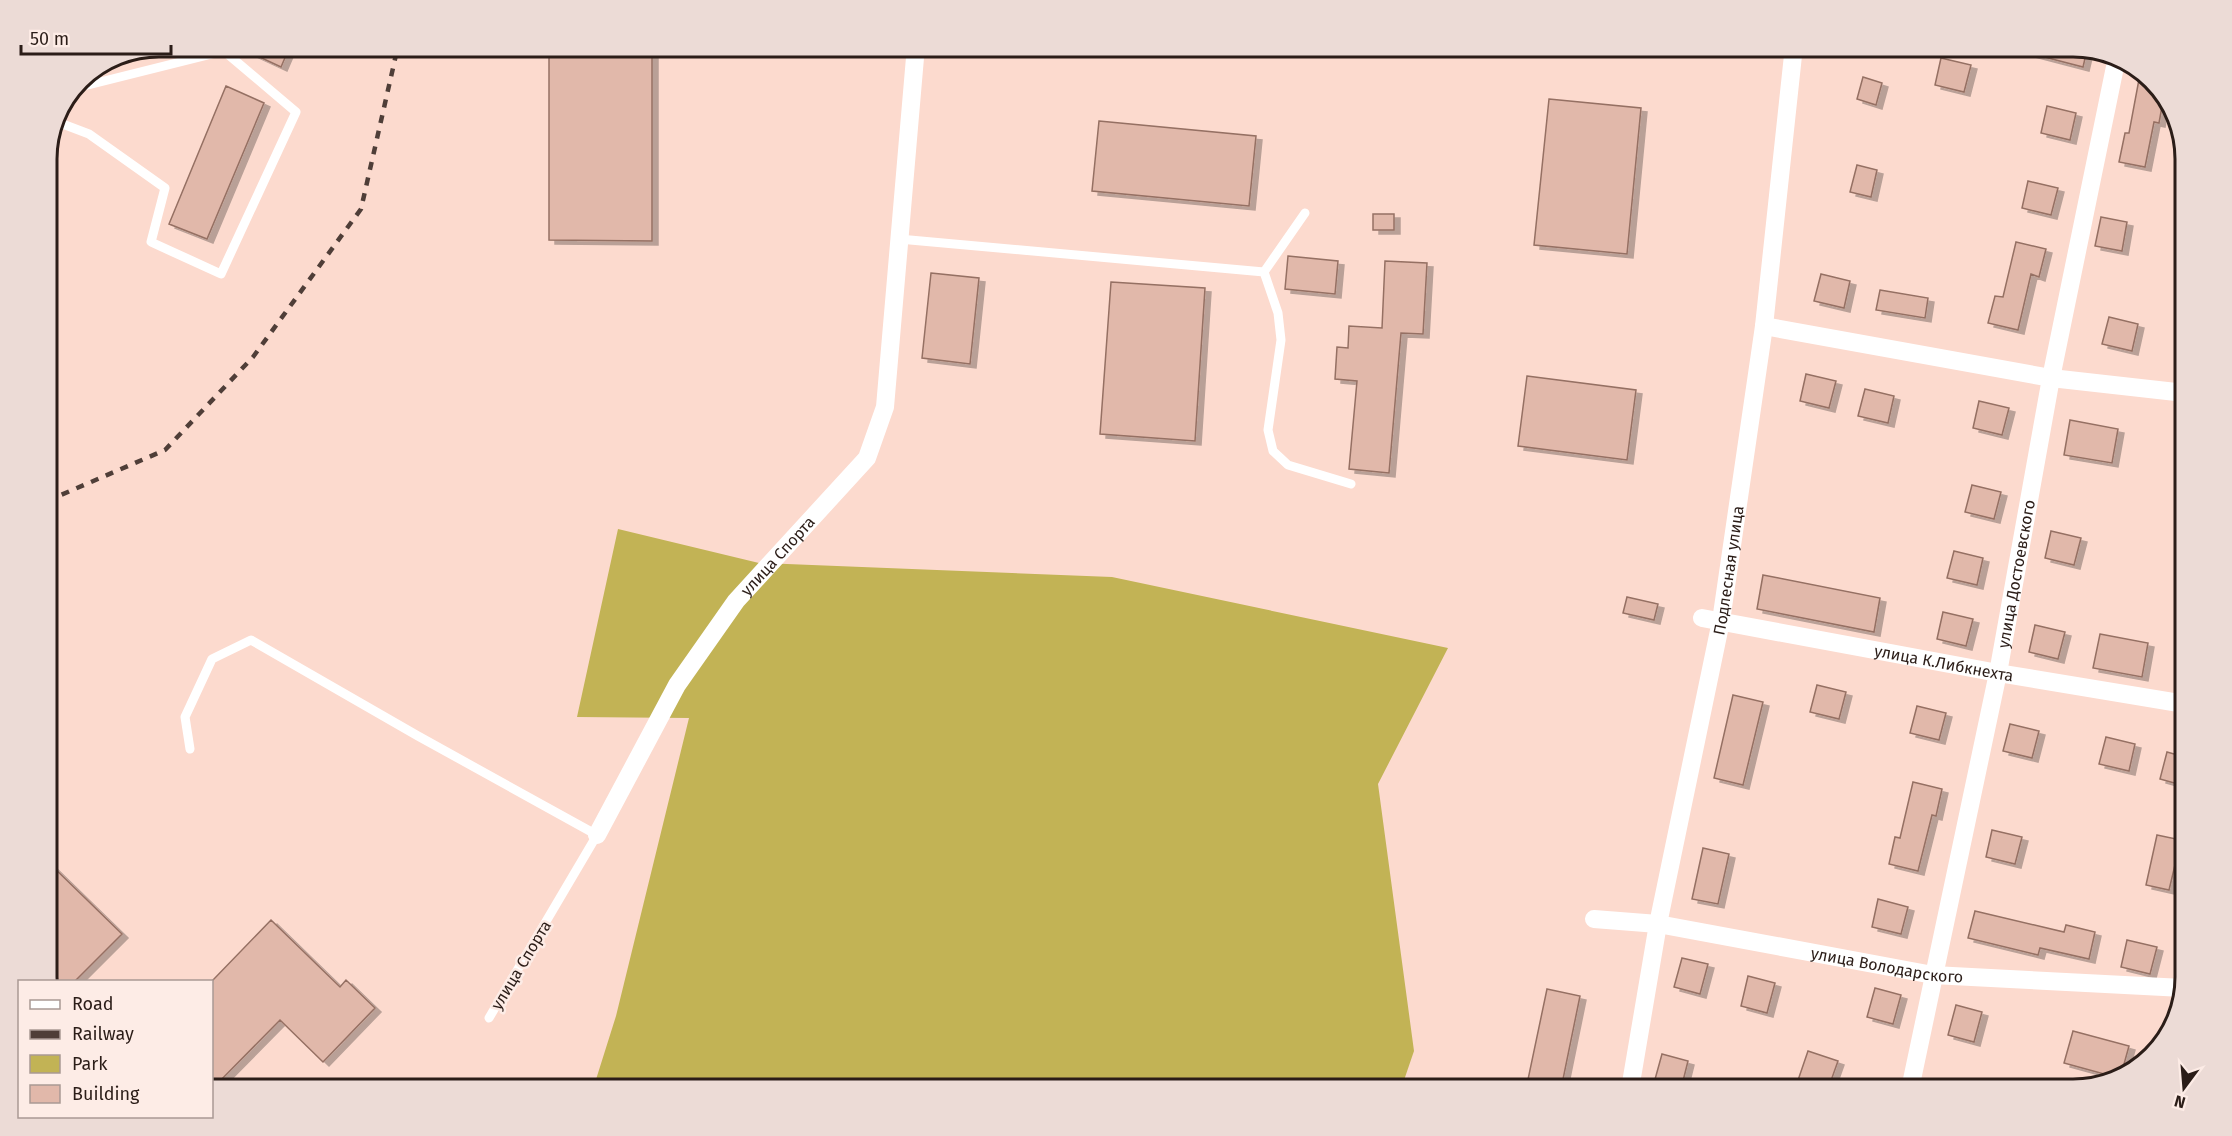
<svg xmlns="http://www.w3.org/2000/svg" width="2232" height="1136" viewBox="0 0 2232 1136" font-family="'Fira Sans',sans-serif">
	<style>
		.green { fill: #c2b355 }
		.building { fill: #e1b8aa; stroke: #957063; stroke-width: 1.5; filter: url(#shadow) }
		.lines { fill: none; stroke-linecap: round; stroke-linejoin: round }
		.lane { stroke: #fff; stroke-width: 9 }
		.street { stroke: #fff; stroke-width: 18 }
		.rail { stroke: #4f3e38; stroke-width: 4.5; stroke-dasharray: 8 8; stroke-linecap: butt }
		.labels { text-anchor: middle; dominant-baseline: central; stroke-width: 5; stroke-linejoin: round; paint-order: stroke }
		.street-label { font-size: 16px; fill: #2b1d18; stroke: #fdece6 }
		.rim { fill: none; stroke: #2b1d18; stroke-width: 3 }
	</style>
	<defs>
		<filter id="shadow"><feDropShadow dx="6" dy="4" stdDeviation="0" flood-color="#0004"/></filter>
	</defs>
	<rect width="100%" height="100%" fill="#fcdace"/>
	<path class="green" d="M618 529 759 563 1112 577 1448 648 1378 784 1414 1051 1401 1089H593L616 1016 689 718 577 717Z"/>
	<path class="building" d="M236 46H290L281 67Z
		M549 46H652V241L549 240Z
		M2026 46H2073L2087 50 2083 67 2025 52Z
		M1941 58 1971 65 1964 92 1935 85Z
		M2140 74 2164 95 2159 123 2154 122 2145 167 2119 162 2125 133H2129Z
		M1863 77 1882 83 1876 105 1857 99Z
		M226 86 264 103 207 239 169 224Z
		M1549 99 1641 108 1627 254 1534 245Z
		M2047 106 2076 113 2070 140 2041 133Z
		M1099 121 1256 136 1249 206 1092 191Z
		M1857 165 1877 170 1871 197 1850 192Z
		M2028 181 2058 188 2051 215 2022 208Z
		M1373 214H1394V230H1373Z
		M2101 217 2127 222 2122 251 2095 246Z
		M2016 242 2046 249 2039 277 2031 274 2018 330 1988 323 1995 296 2003 297Z
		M1288 256 1338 261 1335 294 1285 289Z
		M1385 261 1427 263 1423 334 1401 333 1389 473 1349 469 1357 381 1335 379 1337 347 1348 348 1349 326 1382 328Z
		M931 273 979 278 970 364 922 358Z
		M1821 274 1850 281 1844 308 1814 301Z
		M1111 282 1205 288 1195 441 1100 434Z
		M1880 290 1928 298 1925 318 1876 310Z
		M2109 317 2138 324 2132 351 2102 344Z
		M1806 374 1836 381 1829 408 1800 401Z
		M1527 376 1636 390 1627 460 1518 446Z
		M1865 389 1894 396 1888 423 1858 416Z
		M1979 401 2009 408 2002 435 1973 428Z
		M2070 420 2118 429 2112 463 2064 455Z
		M1972 485 2001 492 1994 519 1965 512Z
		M2051 531 2081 538 2074 565 2045 558Z
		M1954 551 1983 558 1977 585 1947 578Z
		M1763 575 1880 598 1874 632 1757 609Z
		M1627 597 1658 604 1654 620 1623 613Z
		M1943 612 1973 619 1966 646 1937 639Z
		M2035 625 2065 632 2058 659 2029 652Z
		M2100 634 2148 643 2142 677 2093 668Z
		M1817 685 1846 692 1839 719 1810 712Z
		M1733 695 1763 702 1743 785 1714 778Z
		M1917 706 1946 713 1939 740 1910 733Z
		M2010 724 2039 731 2032 758 2003 751Z
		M2106 737 2135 744 2129 771 2099 764Z
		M2167 752 2185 757V786L2160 779Z
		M1913 782 1942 789 1936 816 1932 815 1918 871 1889 864 1895 837 1900 838Z
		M1992 830 2022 837 2015 864 1986 857Z
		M2157 835 2181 840 2169 890 2146 885Z
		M1703 848 1729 854 1718 904 1692 899Z
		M47 861 122 934 75 981H47Z
		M1878 899 1908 907 1901 934 1872 927Z
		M1975 911 2064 932 2066 925 2095 932 2089 959 2040 948 2038 955 1968 938Z
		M271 920 340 987 346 980 375 1008 323 1062 280 1020 212 1089V981Z
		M2127 940 2157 947 2150 974 2121 967Z
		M1682 958 1708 964 1700 994 1674 987Z
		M1748 976 1775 983 1767 1013 1741 1006Z
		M1875 988 1901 995 1893 1024 1867 1017Z
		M1547 989 1580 996 1561 1089H1526Z
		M1956 1005 1982 1012 1974 1042 1948 1035Z
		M2073 1031 2129 1046 2121 1075 2115 1077 2064 1063Z
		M1808 1051 1838 1061 1828 1089H1795Z
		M1662 1054 1688 1061 1681 1089 1654 1083Z"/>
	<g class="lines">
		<path class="lane" d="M76 88 224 51
			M60 123 89 134 165 188 151 242 221 274 296 112 224 51 226 46
			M1305 213 1264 272 1278 313 1281 340 1268 430 1273 451 1288 465 1351 484
			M899 239 1264 272
			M190 749 185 717 212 659 251 640 418 736 597 835 489 1018"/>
		<g class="street">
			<path d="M1764 326 2051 378 2185 393"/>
			<path id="s1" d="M1702 618 1998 673 2185 704"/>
			<path id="s2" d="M597 835 677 685 736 601 867 458 885 407 916 46"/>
			<path id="s3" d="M1594 919 1658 924 1933 975 2183 988"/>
			<path id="s4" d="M1630 1089 1658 924 1721 621 1764 326 1794 46"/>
			<path id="s5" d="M1910 1089 1998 673 2051 378 2117 57"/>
		</g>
		<path class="rail" d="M47 501 165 450 253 357 361 209 398 46"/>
	</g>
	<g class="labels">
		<g class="street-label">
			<text stroke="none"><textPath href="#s2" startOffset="334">улица Спорта</textPath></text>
			<text stroke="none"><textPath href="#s4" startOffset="528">Подлесная улица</textPath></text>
			<text stroke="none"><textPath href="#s5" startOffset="526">улица Достоевского</textPath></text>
			<text stroke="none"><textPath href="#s1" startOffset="246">улица К.Либкнехта</textPath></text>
			<text stroke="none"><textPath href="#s3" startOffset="297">улица Володарского</textPath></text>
			<text transform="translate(521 965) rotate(-59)">улица Спорта</text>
		</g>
	</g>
	<path d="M0 0H2232V1136H0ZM159 57H2073A102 102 0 0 1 2175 159V977A102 102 0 0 1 2073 1079H159A102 102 0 0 1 57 977V159A102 102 0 0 1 159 57Z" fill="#ecdbd6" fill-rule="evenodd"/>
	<path class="rim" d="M159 57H2073A102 102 0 0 1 2175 159V977A102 102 0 0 1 2073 1079H159A102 102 0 0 1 57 977V159A102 102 0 0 1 159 57Z"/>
	<rect x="18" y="980" width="195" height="138" fill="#fdece6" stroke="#a99994" stroke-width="1.5"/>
	<rect x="30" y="1000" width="30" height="9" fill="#ffffff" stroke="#a99994" stroke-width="1.5"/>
	<text x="72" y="1010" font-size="18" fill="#2b1d18">Road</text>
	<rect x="30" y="1030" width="30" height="9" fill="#4f3e38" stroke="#a99994" stroke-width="1.5"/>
	<text x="72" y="1040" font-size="18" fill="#2b1d18">Railway</text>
	<rect x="30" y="1055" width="30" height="18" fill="#c2b355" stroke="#a99994" stroke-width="1.5"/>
	<text x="72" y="1070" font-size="18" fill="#2b1d18">Park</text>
	<rect x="30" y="1085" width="30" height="18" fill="#e1b8aa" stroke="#a99994" stroke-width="1.5"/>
	<text x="72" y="1100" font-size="18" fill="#2b1d18">Building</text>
	<g transform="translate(2184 1088) rotate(196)" stroke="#fdece6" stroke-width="4.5" paint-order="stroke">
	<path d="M0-4.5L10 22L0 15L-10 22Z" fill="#2b1d18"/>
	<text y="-9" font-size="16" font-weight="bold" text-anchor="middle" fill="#2b1d18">N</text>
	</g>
	<path d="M21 45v9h150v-9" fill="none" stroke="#2b1d18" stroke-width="3"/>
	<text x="30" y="45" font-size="18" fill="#2b1d18" stroke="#fdece6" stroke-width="4.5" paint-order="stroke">50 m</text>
</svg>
